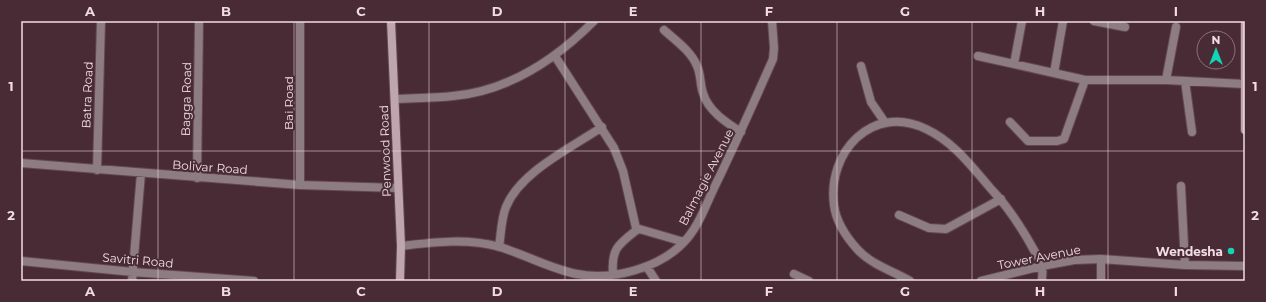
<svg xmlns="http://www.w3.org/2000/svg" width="1266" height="302" viewBox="0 0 1266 302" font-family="Montserrat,sans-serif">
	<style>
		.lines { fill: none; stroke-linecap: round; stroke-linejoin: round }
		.street-casing { stroke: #644752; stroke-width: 10 }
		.secondary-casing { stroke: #644752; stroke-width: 10 }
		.street { stroke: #8d7d82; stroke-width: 8 }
		.secondary { stroke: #bfa5ad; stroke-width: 8 }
		.grid { fill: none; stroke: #f1dde3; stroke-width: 1; stroke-opacity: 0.55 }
		.poi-dot { fill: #13d5b3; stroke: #492b36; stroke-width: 1.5 }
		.labels { text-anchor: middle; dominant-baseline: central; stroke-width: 4; stroke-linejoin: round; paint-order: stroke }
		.street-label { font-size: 12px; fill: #f1dde3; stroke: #492b36 }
		.poi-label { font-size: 12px; font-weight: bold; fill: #f1dde3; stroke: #492b36; text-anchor: end }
		.neatline { fill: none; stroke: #f1dde3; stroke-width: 1.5 }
		.grid-label { font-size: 13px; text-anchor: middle; font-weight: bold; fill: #f1dde3 }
	</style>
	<rect width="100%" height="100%" fill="#492b36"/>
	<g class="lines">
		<g class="street-casing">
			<path id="street" d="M1094 21 1125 27
				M664 30C675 40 691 51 697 66 701 74 700 85 703 93 708 111 727 123 741 132
				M555 56 614 148 623 171 636 228 684 242
				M978 56 1085 80H1166L1244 84
				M1014 64 1022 21
				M861 66 871 102 884 121
				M1054 73 1063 21
				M1166 80 1176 27
				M1185 81 1192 132
				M395 99C414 98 434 98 453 96 509 91 555 60 594 21
				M1010 122 1028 141H1057L1064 139 1085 80
				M21 163 300 185 398 188
				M97 170 101 21
				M197 178 199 21
				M300 185V21
				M1181 186 1185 265
				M899 215 929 228 946 229 1001 199
				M401 246C434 242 468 238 500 247 526 255 551 269 577 274 612 281 659 268 683 243 698 228 705 207 714 188 735 145 754 102 773 59L774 48 772 21
				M499 247C501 235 501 219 506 207 520 172 571 148 602 127
				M21 261 133 272 254 281
				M647 267 656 281
				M613 274C611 248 619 244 638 229
				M794 274 809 281
				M132 281 141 173
				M910 281C893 271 872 265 858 250 847 238 836 222 834 205 827 152 872 103 926 129 954 142 972 167 992 190 1009 208 1023 230 1035 252 1037 256 1041 261 1042 266 1043 270 1042 276 1042 281
				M981 281 1042 266 1074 260 1101 259 1185 265 1245 266
				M1101 281V259"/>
		</g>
		<g class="secondary-casing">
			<path id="secondary" d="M391 21 401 246 400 281
				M1245 24V130"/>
		</g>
		<use href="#street" class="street"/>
		<use href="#secondary" class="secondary"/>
	</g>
	<path class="grid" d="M158 21V281M294 21V281M429 21V281M565 21V281M701 21V281M837 21V281M972 21V281M1108 21V281M21 151H1245"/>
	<circle class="poi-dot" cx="1231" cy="251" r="4"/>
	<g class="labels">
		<g class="street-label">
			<text transform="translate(87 95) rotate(-88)">Batra Road</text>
			<text transform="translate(186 99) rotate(-89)">Bagga Road</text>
			<text transform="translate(288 103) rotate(-90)">Bai Road</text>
			<text transform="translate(385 151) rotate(-92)">Penwood Road</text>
			<text transform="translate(210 167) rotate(4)">Bolivar Road</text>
			<text transform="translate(706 177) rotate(-63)">Balmagie Avenue</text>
			<text transform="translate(1039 257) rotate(-11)">Tower Avenue</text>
			<text transform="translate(138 260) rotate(5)">Savitri Road</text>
		</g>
		<g class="poi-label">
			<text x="1223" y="251">Wendesha</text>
		</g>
	</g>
	<rect width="1266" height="302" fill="none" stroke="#492b36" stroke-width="44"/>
	<g transform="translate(1216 50)"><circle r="19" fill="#492b36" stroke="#8c727b"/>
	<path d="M0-3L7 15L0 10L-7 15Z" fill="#13d5b3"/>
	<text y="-6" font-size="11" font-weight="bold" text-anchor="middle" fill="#f1dde3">N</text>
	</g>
	<rect x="22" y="22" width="1222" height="258" class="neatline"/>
	<g class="grid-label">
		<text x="90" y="16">A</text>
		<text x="226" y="16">B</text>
		<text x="361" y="16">C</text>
		<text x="497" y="16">D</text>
		<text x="633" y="16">E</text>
		<text x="769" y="16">F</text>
		<text x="905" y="16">G</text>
		<text x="1040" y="16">H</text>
		<text x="1176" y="16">I</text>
		<text x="11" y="91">1</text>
		<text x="1255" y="91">1</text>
		<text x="11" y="220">2</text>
		<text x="1255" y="220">2</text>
		<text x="90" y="296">A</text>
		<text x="226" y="296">B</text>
		<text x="361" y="296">C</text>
		<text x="497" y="296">D</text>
		<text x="633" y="296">E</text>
		<text x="769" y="296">F</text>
		<text x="905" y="296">G</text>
		<text x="1040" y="296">H</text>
		<text x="1176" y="296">I</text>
	</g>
</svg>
